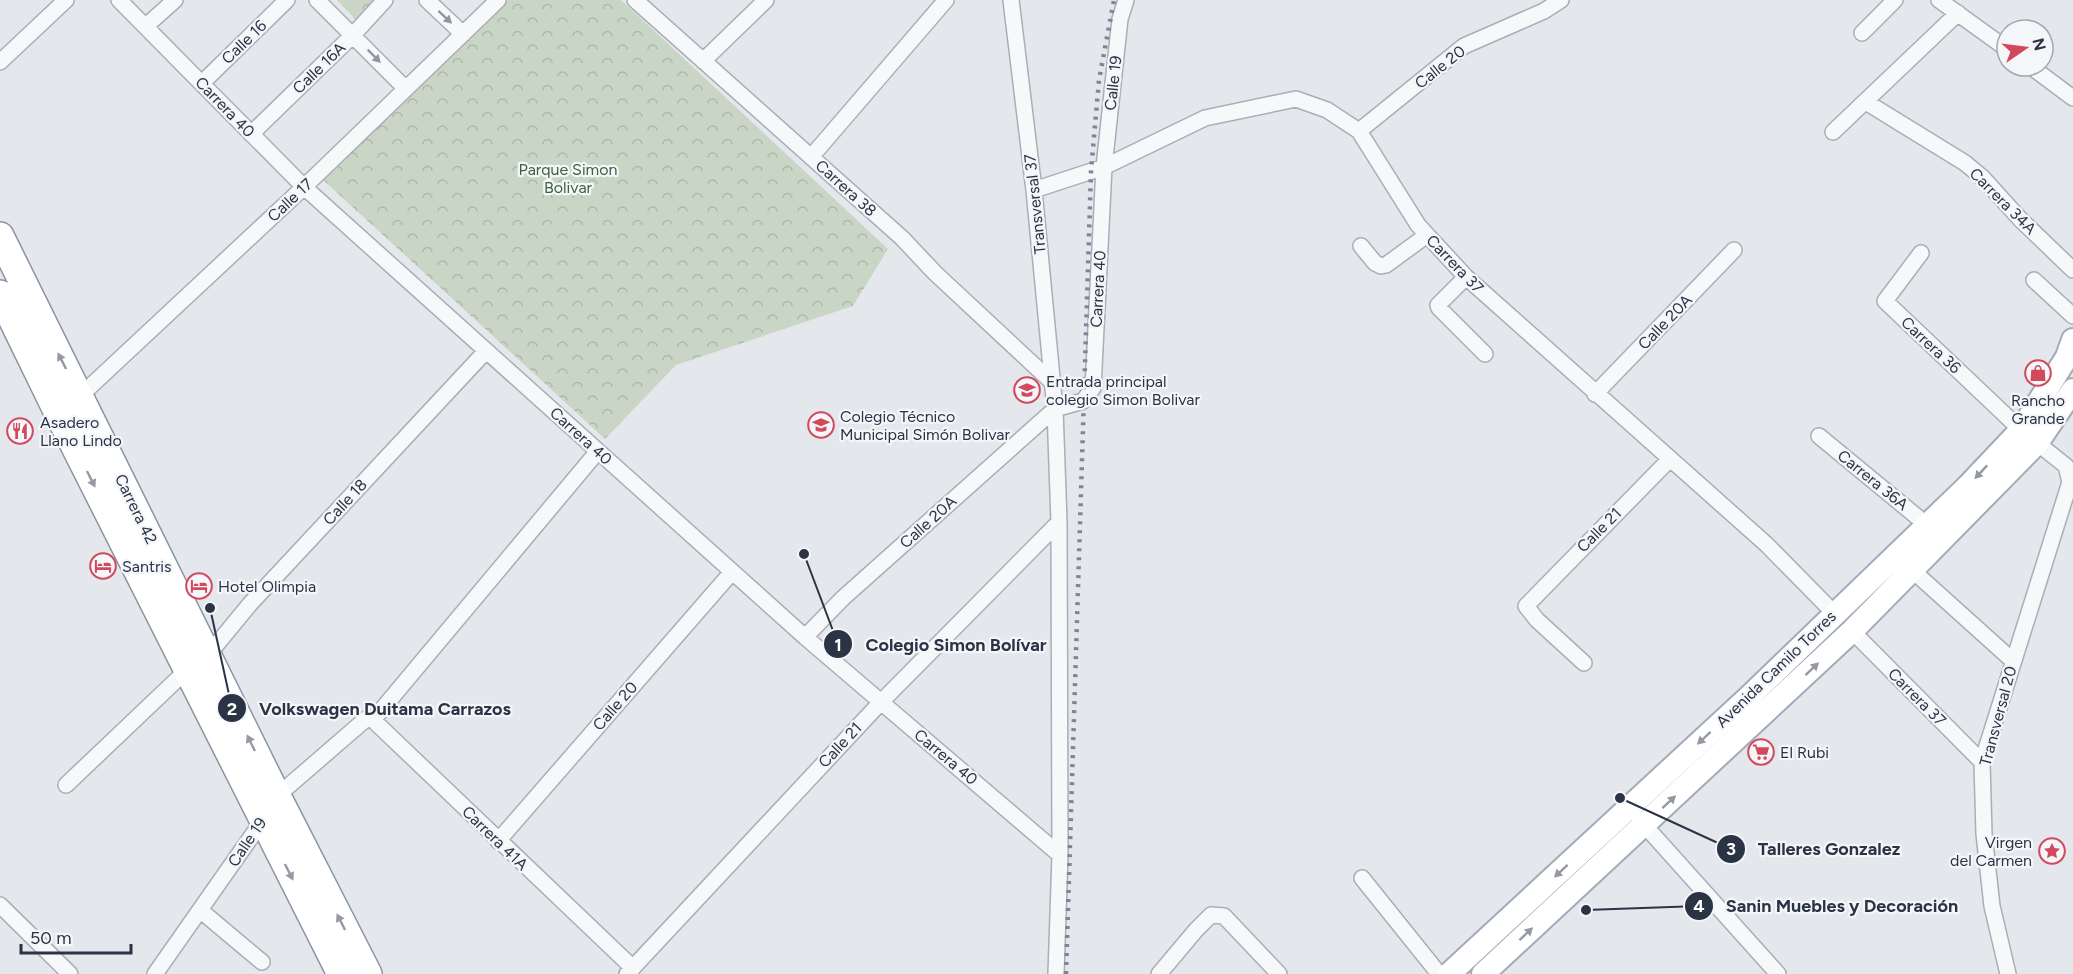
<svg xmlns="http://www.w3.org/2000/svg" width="2073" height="974" viewBox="0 0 2073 974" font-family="Figtree,sans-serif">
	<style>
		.park { fill: url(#park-crowns) }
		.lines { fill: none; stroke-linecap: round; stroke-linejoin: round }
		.street-casing { stroke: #a9aeb7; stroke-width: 18 }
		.primary-casing { stroke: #a3abb8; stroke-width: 26 }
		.highway-casing { stroke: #8b94a3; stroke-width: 30 }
		.street { stroke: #f7f8fa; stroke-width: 15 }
		.primary { stroke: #fff; stroke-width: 22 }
		.highway { stroke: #fff; stroke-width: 27 }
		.rail { stroke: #7d8696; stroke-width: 4.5; stroke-dasharray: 3 6; stroke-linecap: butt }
		.oneway { fill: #9196a0 }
		.oneway2 { fill: #959aa2 }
		.labels { text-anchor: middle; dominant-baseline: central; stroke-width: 4.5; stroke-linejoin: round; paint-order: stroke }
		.street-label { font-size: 16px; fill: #2b3445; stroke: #f4f6f9 }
		.park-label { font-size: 16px; fill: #3f6138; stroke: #f4f6f9 }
		.poi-label { font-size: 16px; fill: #2b3445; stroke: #f4f6f9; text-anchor: start }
		.leader { fill: none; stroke: #2b3445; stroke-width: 2 }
		.callout-dot { fill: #2b3445; stroke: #f4f6f9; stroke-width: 2 }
		.mark-label { font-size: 18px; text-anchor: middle; font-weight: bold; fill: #fff }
		.callout-label { font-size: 18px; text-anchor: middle; font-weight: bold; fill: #2b3445; stroke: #f4f6f9; stroke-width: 4.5; stroke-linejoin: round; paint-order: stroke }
	</style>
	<defs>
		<pattern id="park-crowns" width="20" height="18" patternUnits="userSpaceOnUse" patternTransform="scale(1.5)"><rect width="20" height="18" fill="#c9d6c5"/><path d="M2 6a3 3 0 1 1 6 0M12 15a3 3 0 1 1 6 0" fill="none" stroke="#adb8ab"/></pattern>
	</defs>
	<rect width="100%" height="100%" fill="#e4e7ec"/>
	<path class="park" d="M337 0H376L355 19Z
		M508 0H621L888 249 853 306 676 365 605 439 321 178Z"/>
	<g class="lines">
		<g class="street-casing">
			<path id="street" d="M119 0 304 187 805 637 1060 855
				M317 0 406 89
				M427 0 463 34
				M635 0 902 238 935 273 1052 382
				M1011 0 1034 190 1055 409 1059 522 1060 855 1056 974
				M1939 0 2007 49
				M146 26 175 0
				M1862 33 1895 0
				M703 61 766 0
				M0 62 66 0
				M2030 66 2073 98
				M202 83 287 0
				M1866 102 1965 163 1983 178 2020 219 2073 270
				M1359 131 1464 46 1544 11 1561 0
				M1833 132 1958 13
				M251 134 353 35 385 0
				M811 157 946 0
				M1034 190 1104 167 1205 118 1296 99 1327 110 1359 131 1418 225 1466 277 1766 544 1834 613
				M1361 246 1375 263 1381 266 1386 265 1427 235
				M1921 253 1885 301 2021 430 2066 466 2070 482 1982 762 1984 834 1992 906 2008 974
				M1466 277 1438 305 1439 308 1485 354
				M2034 280 2073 316
				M1595 394 1734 250
				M80 396 304 187 498 0
				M1819 436 1927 525
				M1912 570 2012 660
				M1852 631 1982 762
				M805 637 843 598 1055 409 1083 401 1093 388 1104 167 1120 19 1126 0
				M208 655 250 604 486 351
				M1584 663 1537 620 1526 606 1670 459
				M373 720 598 451
				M66 785 187 670
				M1639 819 1778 974
				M498 841 732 572
				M1362 878 1439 974
				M0 905 70 974
				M200 910 262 962
				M155 974 263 820 277 796 366 719 373 720 633 968
				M627 974 881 702 1059 522
				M1159 974 1196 930 1211 915 1224 916 1279 974"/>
		</g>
		<g class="primary-casing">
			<path id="primary" d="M1449 974 1751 695 1968 486 2021 430 2067 357 2073 340
				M1483 974 1852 631 2037 443 2073 390"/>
		</g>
		<g class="highway-casing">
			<path id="highway" d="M0 236 277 796 368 974
				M0 294 58 413 341 974"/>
		</g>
		<use href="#street" class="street"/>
		<use href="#primary" class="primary"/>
		<use href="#highway" class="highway"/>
		<path class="rail" d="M1066 974 1091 171 1099 80 1114 0"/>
	</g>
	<defs><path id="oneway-solid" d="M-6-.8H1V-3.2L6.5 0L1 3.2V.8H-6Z" transform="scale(1.5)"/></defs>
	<g class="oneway">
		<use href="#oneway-solid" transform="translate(445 17) rotate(43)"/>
		<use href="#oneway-solid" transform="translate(374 56) rotate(45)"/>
	</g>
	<g class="oneway2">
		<use href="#oneway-solid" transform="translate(62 361) rotate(-117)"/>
		<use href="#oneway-solid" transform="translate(1981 472) rotate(133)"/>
		<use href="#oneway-solid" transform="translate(91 479) rotate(63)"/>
		<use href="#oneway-solid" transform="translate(1812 669) rotate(-43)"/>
		<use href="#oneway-solid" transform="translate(1704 738) rotate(137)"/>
		<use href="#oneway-solid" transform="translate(251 743) rotate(-116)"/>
		<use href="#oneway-solid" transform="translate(1669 802) rotate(-43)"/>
		<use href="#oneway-solid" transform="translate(1561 871) rotate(137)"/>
		<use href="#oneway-solid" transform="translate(289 872) rotate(63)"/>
		<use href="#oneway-solid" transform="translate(341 922) rotate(-117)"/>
		<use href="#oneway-solid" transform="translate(1526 934) rotate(-43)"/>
	</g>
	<defs>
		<g id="shop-ring" transform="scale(1.35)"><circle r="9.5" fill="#f4f6f9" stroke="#d1495b" stroke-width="1.5"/><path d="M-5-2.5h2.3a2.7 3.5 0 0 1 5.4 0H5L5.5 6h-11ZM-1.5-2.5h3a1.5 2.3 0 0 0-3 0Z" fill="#d1495b"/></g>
		<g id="school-ring" transform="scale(1.35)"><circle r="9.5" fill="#f4f6f9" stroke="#d1495b" stroke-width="1.5"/><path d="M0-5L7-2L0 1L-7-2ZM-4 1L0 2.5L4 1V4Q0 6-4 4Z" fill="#d1495b"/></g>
		<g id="restaurant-ring" transform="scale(1.35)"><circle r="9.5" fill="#f4f6f9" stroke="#d1495b" stroke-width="1.5"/><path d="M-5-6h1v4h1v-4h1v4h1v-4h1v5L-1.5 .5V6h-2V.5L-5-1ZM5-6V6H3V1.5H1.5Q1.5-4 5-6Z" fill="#d1495b"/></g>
		<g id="hotel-ring" transform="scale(1.35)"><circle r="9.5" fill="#f4f6f9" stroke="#d1495b" stroke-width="1.5"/><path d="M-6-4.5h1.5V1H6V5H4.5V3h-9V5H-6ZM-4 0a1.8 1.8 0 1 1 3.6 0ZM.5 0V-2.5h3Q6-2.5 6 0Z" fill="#d1495b"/></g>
		<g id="supermarket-ring" transform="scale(1.35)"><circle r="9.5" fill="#f4f6f9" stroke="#d1495b" stroke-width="1.5"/><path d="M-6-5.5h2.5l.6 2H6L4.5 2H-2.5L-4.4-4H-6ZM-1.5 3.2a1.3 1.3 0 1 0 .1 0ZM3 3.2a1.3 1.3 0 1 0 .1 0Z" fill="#d1495b"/></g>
		<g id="sight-ring" transform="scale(1.35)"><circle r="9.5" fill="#f4f6f9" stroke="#d1495b" stroke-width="1.5"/><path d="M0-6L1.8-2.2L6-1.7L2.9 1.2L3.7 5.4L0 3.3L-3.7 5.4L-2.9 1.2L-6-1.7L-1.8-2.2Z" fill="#d1495b"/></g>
	</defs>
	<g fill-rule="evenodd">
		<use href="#shop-ring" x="2038" y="373"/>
		<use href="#school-ring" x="1027" y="390"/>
		<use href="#school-ring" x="821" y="425"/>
		<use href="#restaurant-ring" x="20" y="431"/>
		<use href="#hotel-ring" x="103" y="566"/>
		<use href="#hotel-ring" x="199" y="586"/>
		<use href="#supermarket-ring" x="1761" y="752"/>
		<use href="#sight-ring" x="2052" y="851"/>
	</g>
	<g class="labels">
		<g class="street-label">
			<text transform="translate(244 42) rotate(-44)">Calle 16</text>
			<text transform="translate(1440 67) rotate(-38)">Calle 20</text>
			<text transform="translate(319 68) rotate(-44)">Calle 16A</text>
			<text transform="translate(1113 83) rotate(-84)">Calle 19</text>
			<text transform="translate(225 107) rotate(46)">Carrera 40</text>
			<text transform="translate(846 188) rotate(42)">Carrera 38</text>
			<text transform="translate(290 200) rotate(-43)">Calle 17</text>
			<text transform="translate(2003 201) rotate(45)">Carrera 34A</text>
			<text transform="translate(1035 204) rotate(-96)">Transversal 37</text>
			<text transform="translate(1455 264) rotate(46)">Carrera 37</text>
			<text transform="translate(1098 289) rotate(-87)">Carrera 40</text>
			<text transform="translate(1665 322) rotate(-46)">Calle 20A</text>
			<text transform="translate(1931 345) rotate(43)">Carrera 36</text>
			<text transform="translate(581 436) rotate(42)">Carrera 40</text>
			<text transform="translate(1873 480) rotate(39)">Carrera 36A</text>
			<text transform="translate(345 502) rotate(-47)">Calle 18</text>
			<text transform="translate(136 509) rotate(64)">Carrera 42</text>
			<text transform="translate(928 522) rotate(-42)">Calle 20A</text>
			<text transform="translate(1599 530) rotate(-45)">Calle 21</text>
			<text transform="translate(1776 669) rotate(-44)">Avenida Camilo Torres</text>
			<text transform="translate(1917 697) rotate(45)">Carrera 37</text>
			<text transform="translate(615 706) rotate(-49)">Calle 20</text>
			<text transform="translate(1998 716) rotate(-75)">Transversal 20</text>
			<text transform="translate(840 745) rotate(-47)">Calle 21</text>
			<text transform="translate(946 757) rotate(40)">Carrera 40</text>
			<text transform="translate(495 838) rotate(44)">Carrera 41A</text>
			<text transform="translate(247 842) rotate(-56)">Calle 19</text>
		</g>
		<g class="park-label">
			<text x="568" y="169">Parque Simon<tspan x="568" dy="18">Bolivar</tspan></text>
		</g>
		<g class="poi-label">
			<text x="1046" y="381">Entrada principal<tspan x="1046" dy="18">colegio Simon Bolivar</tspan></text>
			<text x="2038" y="400" text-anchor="middle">Rancho<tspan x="2038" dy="18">Grande</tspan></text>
			<text x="840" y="416">Colegio Técnico<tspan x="840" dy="18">Municipal Simón Bolivar</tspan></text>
			<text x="40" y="422">Asadero<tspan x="40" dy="18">Llano Lindo</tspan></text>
			<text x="122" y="566">Santris</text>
			<text x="218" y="586">Hotel Olimpia</text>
			<text x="1780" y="752">El Rubi</text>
			<text x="2032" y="842" text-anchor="end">Virgen<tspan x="2032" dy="18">del Carmen</tspan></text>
		</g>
	</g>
	<path class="leader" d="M804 554L838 644M210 608L232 708M1620 798L1731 849M1586 910L1699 906"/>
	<g class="callout-dot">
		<circle cx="804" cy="554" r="6"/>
		<circle cx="210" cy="608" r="6"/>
		<circle cx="1620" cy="798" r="6"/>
		<circle cx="1586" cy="910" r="6"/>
		<circle cx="838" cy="644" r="15"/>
		<circle cx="232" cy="708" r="15"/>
		<circle cx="1731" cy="849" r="15"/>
		<circle cx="1699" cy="906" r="15"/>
	</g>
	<g class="mark-label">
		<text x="838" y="651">1</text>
		<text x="232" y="715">2</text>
		<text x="1731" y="855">3</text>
		<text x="1699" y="912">4</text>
	</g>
	<g class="callout-label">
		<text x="956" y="651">Colegio Simon Bolívar</text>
		<text x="385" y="715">Volkswagen Duitama Carrazos</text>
		<text x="1829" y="855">Talleres Gonzalez</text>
		<text x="1842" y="912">Sanin Muebles y Decoración</text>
	</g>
	<g transform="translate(2025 48) rotate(76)"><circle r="28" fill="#f4f6f9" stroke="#a4a8b1" stroke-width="1.5"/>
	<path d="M0-4.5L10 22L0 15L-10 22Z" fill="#d1495b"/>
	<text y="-9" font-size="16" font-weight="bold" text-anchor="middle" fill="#2b3445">N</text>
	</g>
	<path d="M21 944v9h110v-9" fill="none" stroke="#2b3445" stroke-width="3"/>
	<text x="30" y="944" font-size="18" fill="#2b3445" stroke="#f4f6f9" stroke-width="4.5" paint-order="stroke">50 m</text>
</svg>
